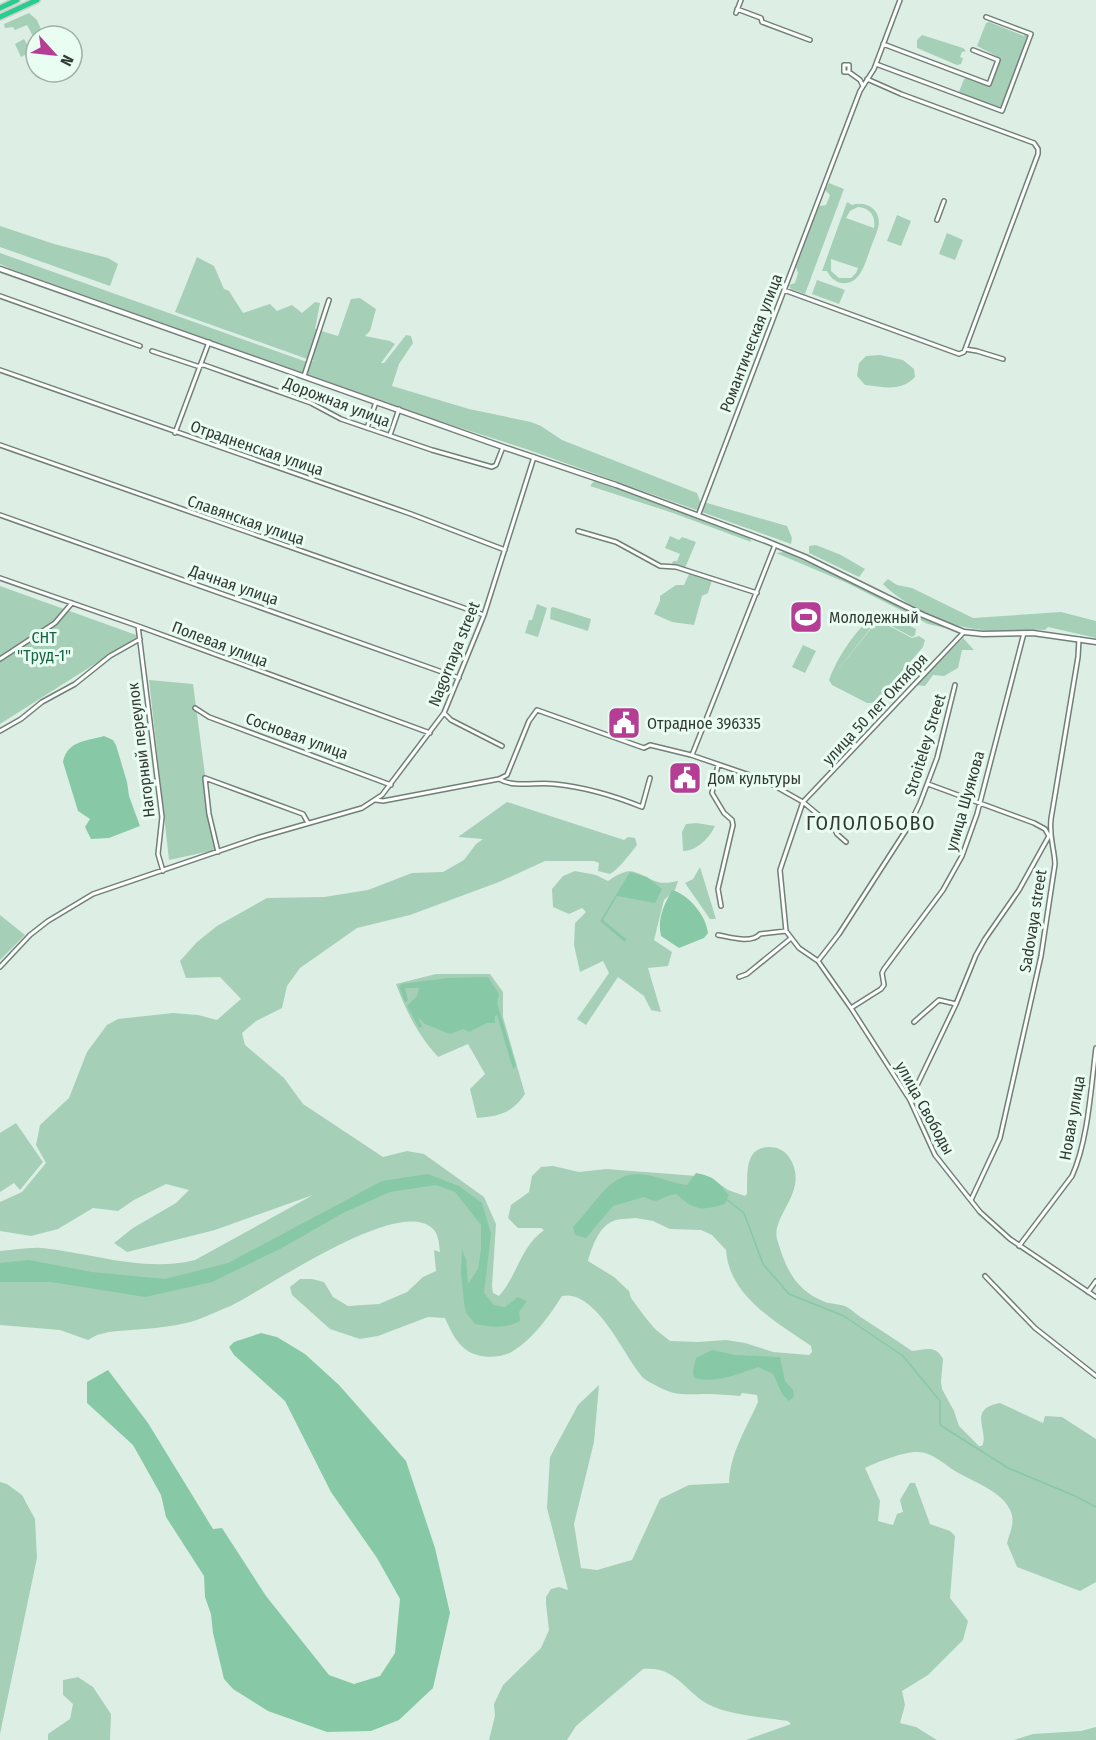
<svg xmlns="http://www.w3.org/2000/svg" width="1096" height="1740" viewBox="0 0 1096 1740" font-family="'Fira Sans Condensed',sans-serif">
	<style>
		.green { fill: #a6cfb8; fill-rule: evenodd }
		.water { fill: #87c9a6 }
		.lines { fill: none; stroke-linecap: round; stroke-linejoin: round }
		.stream { stroke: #87c9a6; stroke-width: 1.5 }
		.street-casing { stroke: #708077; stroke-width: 6 }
		.secondary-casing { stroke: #708077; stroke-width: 7 }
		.highway-casing { stroke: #ced0cf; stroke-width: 8 }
		.street { stroke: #fff; stroke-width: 3 }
		.secondary { stroke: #fff; stroke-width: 4 }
		.highway { stroke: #27ce8c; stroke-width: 5 }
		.labels { text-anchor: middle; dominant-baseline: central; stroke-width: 6; stroke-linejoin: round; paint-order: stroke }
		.street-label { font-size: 16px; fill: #333a36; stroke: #eafdf2 }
		.poi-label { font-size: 16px; fill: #333a36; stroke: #eafdf2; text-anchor: start }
		.park-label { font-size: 16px; fill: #176444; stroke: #eafdf2 }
		.quarter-label { font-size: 20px; letter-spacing: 1.5px; fill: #333a36; stroke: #eafdf2 }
	</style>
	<rect width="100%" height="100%" fill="#ddefe5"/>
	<path class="green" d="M29 13 37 20 44 36H36V49L21 57 15 44 24 39 27 44 35 40 27 25 15 30 13 27 5 28 4 24Z
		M989 22 1024 36 1025 33 1028 35 1002 107 999 108 959 92 964 79 967 78 990 86 1000 58 977 46 986 23Z
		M922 35 963 48 966 51 962 52 960 57 963 58 961 64 957 65 917 48V40Z
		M829 183 844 189 805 294 791 289 789 285 795 283 798 273 796 267 819 206 826 205 830 195 825 190Z
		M847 202 852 205C864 201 879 207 879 223 878 231 873 241 870 250 865 263 860 286 841 283 834 281 830 277 827 271H822ZM858 207C870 208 876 216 874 228L846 218 850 211ZM831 259 858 268 856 273 851 278H839L831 271Z
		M897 215 911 221 901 246 887 241Z
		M0 226 54 244 108 258 118 264 110 286 0 247Z
		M947 233 963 240 955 260 939 254Z
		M0 253 307 362 315 360H310L175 312 197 257 214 266 224 289 229 291 243 313 270 304 277 311 292 305 302 313 315 302 320 303 315 329 338 336 351 299 360 298 376 309 370 331 365 336 390 341 395 344 381 363H384L406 335 411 336 413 343 399 364 392 386 469 409 531 422 541 426 562 440 697 493 700 501 787 526 792 538 791 544 526 449 442 422 10 269 0 264Z
		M817 280 845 290 839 304 812 294Z
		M880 355 903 360 914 369 915 377C901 392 883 387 865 385L857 376 859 363 866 356Z
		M594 481 750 537 751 542 673 513 590 486Z
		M670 536 679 540 682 537 696 542 685 568 672 564 673 561H677L680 554 665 548Z
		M816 545 841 555 865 569 859 577 809 553V546Z
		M784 552 833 573 946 628 928 624 847 583 776 553Z
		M689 574 712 580 708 593 702 596 694 625 672 622 654 614 660 601V596L676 585H684Z
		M888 579 897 585 912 588 973 618 1061 612 1096 621V638L1048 627 1045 630C1022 629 998 633 974 629 946 625 903 605 883 584Z
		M0 586 139 636 0 724Z
		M537 604 547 608 538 637 525 633 529 620H532Z
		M553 607 591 619 588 631 550 619 551 608Z
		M880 611 916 629 915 635 912 637 878 619 832 677 878 620 912 638 919 636 925 640 923 647 875 703H867L832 685 829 680C838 655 858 626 880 611Z
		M963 638 974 650H962L958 668 944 676 933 675 925 686 916 685Z
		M803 645 816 651 805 673 792 667Z
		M149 680 193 684 215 850 169 860Z
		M507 802 624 840 628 837 635 838 637 845C630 854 618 870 610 874L598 871 599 863 594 861H545L499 882 410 915 357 928 300 968 287 986 282 1008 256 1021 242 1033 245 1045 284 1078 303 1104 383 1157 407 1151 424 1154 484 1197 496 1224 492 1286 493 1293 499 1296C517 1276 521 1246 544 1230L541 1228H518L508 1218 511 1205 529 1192 532 1176 541 1167 553 1166 579 1172 606 1169 710 1177 728 1190 745 1196 747 1194C748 1177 743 1147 769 1147 777 1147 784 1150 789 1157 811 1190 771 1215 777 1239 786 1269 795 1290 825 1302 832 1304 841 1304 847 1307 852 1310 857 1315 862 1318 879 1329 896 1340 912 1351 925 1350 935 1344 943 1359L941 1382 942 1389 954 1411 959 1426 979 1446H982C990 1432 966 1409 1000 1403L1043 1423 1045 1416 1062 1417 1096 1439V1582L1080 1591 1017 1567 1007 1543C1010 1532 1015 1523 1011 1512 1003 1491 973 1482 955 1471 944 1464 932 1452 918 1452 906 1451 876 1462 865 1468L880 1501 878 1521 893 1525 897 1514 903 1512 900 1500 910 1483H915L930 1524 950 1531 955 1536 950 1598 968 1621 963 1640 928 1675 902 1691 905 1705 900 1723 916 1727 937 1740H746L791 1724 788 1721C763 1717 737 1716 714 1707 685 1695 678 1665 643 1669L576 1726 567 1740H489L495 1716 494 1704 503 1685 541 1648 549 1630 546 1604V1597L551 1589 559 1587 568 1590 547 1508 550 1457 578 1405 599 1385 594 1442 574 1524 581 1568 597 1570 632 1560 660 1499 689 1485 729 1483C730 1453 746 1429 758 1402L757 1395 742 1393 740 1396C729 1395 718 1394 708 1394 685 1394 676 1397 655 1385 649 1382 643 1379 640 1374 623 1353 595 1289 562 1296 550 1315 533 1339 513 1351 501 1359 477 1359 465 1349 455 1341 450 1329 445 1318L428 1317 378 1336 360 1339 330 1329 292 1295 290 1287 300 1279H312L324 1282 333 1297 348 1306 379 1304 407 1292 423 1277 436 1271 434 1250 440 1252C439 1245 439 1236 434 1230 402 1192 264 1291 228 1307 215 1312 200 1320 186 1323 161 1329 134 1329 109 1332L97 1335 88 1340 60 1330 0 1325V1251C14 1250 28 1247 42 1248 92 1253 145 1273 195 1260L313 1195 215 1230 127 1252 114 1243 133 1228 176 1203 189 1190 166 1184 134 1200 118 1211 93 1208 58 1229 31 1236 0 1231V1202L22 1192 46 1163 36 1145 40 1125 69 1098 87 1052 107 1025 118 1019 173 1013 198 1015 217 1020 241 999 220 977 186 978 180 961 197 942 217 926 267 898 324 897 368 890 412 873 443 872 464 860 476 844 483 839 458 837ZM636 1218 653 1221 670 1229 701 1230 712 1235 726 1250C729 1296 776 1322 811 1346L812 1352 809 1355 773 1352 745 1343 726 1340 698 1342 670 1341 655 1329 645 1317 631 1298 629 1291 614 1277 588 1261C592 1247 598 1229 611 1222 618 1218 629 1219 636 1218Z
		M696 823 715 826C710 837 697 851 683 851L682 832 686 824Z
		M700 867 716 919H710L685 883 693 879Z
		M575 871 596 875 608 881C634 863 634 874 658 882 664 884 672 882 678 881L675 890 664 900 654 940 672 952 668 966 648 968 661 1012 651 1010 644 996 618 977 586 1025 577 1019 609 973 603 961 580 972 574 945 575 923 586 912 582 908 569 914 553 907 552 889 563 876Z
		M0 915 25 935 0 960Z
		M436 974H490L503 992V1017L525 1094C512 1113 500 1116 477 1118L470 1089 485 1074 468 1044 438 1057C418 1035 406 1011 396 984Z
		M16 1123 43 1162 20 1190 14 1183 0 1192V1133Z
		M0 1482 7 1484 22 1495 35 1519 37 1558 0 1734Z
		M78 1677 93 1687 111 1714 110 1740H48V1734L70 1719 73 1704 63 1695V1680Z
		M1096 1727V1740H1014L1033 1734 1081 1731Z"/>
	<path class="water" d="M104 736 113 740 116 745 127 782 129 796 140 826 109 838 91 839 85 827 90 819 78 811 63 762C67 741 86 741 104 736Z
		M630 872 647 877 662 889 655 903 617 896 603 920 626 939 625 942 600 921Z
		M672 890C689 895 706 915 708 933L704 938 679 948 661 936C657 919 664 905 672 890Z
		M488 977 499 994 497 1003 516 1066 513 1069 497 1015 495 1016V1023H487L469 1032 463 1029 450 1034 425 1024 418 1017 422 1027 419 1028 407 1006 417 996 419 988H405L408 1001 405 1002 399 987 401 984 448 978Z
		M696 1173C716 1177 716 1181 729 1195L725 1204C701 1211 695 1211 676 1194 659 1196 661 1206 644 1197L613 1206 586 1238 575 1235 573 1227C591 1210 608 1174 637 1174 654 1174 670 1183 687 1185Z
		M428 1174 459 1186 482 1203 491 1234 484 1293 494 1305 505 1307 518 1297 527 1301 519 1312 520 1321C504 1329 492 1327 475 1324L466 1313 464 1302 461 1273 462 1250 466 1259 468 1284 478 1269 481 1249V1225L455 1192 436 1185 390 1192 345 1212 280 1249 212 1282 145 1297 51 1282H0V1263L29 1260 92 1272 165 1279 228 1263 382 1181Z
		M261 1333 277 1337 305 1354 339 1385 406 1461 435 1548 450 1613 433 1688 399 1720 371 1731 327 1732 268 1711 233 1689 224 1679 213 1633 211 1614 205 1597 204 1576 166 1517 161 1495 133 1445 87 1403V1382L108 1370 148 1423 213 1529 222 1528 266 1596 329 1675 354 1684 380 1676 395 1653 400 1599 377 1558 331 1492 285 1401 234 1355 229 1347 234 1342Z
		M712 1350 735 1355 780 1357 785 1381 793 1390 794 1397 789 1401 782 1394 773 1374 758 1367C738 1374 715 1384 694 1378L693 1371 696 1358Z"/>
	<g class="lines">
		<path class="stream" d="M727 1200 744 1213 763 1264 789 1294 844 1316 903 1356 940 1401V1425L1008 1468 1075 1496 1096 1507"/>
		<g class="street-casing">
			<path id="street" d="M737 9 761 18 762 22 810 40
				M736 13 741 0
				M883 44 989 84 998 60 973 50
				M876 64 1002 111 1031 34 986 17
				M849 72H844V65H849V72L860 80 863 86
				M937 220 944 201
				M784 290 959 354 964 352 1038 154V149L1034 143 901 94 867 79
				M0 296 140 346
				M965 349 977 351 1003 359
				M152 351 197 366 204 365 311 403 341 419 432 450 492 467 496 465 503 447
				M0 370 411 514 505 550
				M304 376 329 300
				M367 428 376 402
				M175 433 209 342
				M390 435 399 409
				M0 445 484 615
				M0 515 459 678
				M698 516 860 91 874 69 900 0
				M578 531 616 542 660 566 676 567 757 593
				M0 578 138 626 430 733
				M138 626 162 817 158 854 163 871
				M964 632 803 802 780 870 786 931 799 948 818 961 851 1008 910 1100 935 1155 980 1212 1010 1239 1096 1297
				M0 659 55 623 72 603
				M195 708 209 717 391 785
				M444 713 451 720 502 746
				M0 731 21 719 42 702 75 684 110 656 140 639
				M692 755 775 545
				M718 765 712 793 724 813 732 820 733 825 718 889 721 906
				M499 779C514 788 536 782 554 784 584 787 615 796 642 807L650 778
				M376 800 383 801 499 779 507 775 529 721 537 710 644 748 650 745 691 755 764 780 803 802 834 828 837 834 846 842
				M218 852 209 814 205 778 303 814 308 823
				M718 935C730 937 751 944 760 934L786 931
				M818 961 839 934 910 824 920 803 937 758 955 685
				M0 967 30 935 48 921 93 894 257 838 362 808 382 795 444 713 484 615 534 457
				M739 977 747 974 790 939
				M851 1008 881 989 884 985 882 973 884 969 943 890 962 856 977 814 1024 633
				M914 1022 939 1000 956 1004
				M910 1100 956 1004 976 955 985 939 1019 890 1049 836 1045 829 1034 823 928 784
				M971 1200 1000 1138 1041 956 1055 864C1054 846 1049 838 1051 819L1078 657 1079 639
				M1019 1246 1072 1176C1088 1141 1091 1087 1096 1048
				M985 1276 1035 1328 1096 1376
				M1088 1292 1096 1281"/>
		</g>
		<g class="secondary-casing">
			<path id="secondary" d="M0 269 503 447 616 485 766 541 805 557 923 615 964 632 983 634 1033 633 1096 642"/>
		</g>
		<g class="highway-casing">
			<path id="highway" d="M0 8 17 0
				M0 17 37 0"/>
		</g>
		<use href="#street" class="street"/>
		<use href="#secondary" class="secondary"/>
		<use href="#highway" class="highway"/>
	</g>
	<defs>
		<g id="stadium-square" transform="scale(1.725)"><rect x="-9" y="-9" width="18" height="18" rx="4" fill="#b53e94" stroke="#eafdf2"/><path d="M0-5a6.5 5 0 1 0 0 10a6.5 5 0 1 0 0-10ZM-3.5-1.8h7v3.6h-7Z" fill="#fff"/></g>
		<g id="civic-square" transform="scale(1.725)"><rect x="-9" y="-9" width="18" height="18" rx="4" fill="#b53e94" stroke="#eafdf2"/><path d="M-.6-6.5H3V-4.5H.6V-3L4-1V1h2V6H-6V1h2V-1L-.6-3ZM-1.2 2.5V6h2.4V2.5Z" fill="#fff"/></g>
	</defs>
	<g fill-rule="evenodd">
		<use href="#stadium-square" x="806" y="617"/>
		<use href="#civic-square" x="624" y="723"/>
		<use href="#civic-square" x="685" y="778"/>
	</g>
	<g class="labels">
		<g class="street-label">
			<text transform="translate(751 343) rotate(-69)">Романтическая улица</text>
			<text transform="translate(337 402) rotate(21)">Дорожная улица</text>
			<text transform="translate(257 448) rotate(19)">Отрадненская улица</text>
			<text transform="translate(246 520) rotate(19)">Славянская улица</text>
			<text transform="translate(234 585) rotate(19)">Дачная улица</text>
			<text transform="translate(220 644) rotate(21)">Полевая улица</text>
			<text transform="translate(454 654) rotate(-68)">Nagornaya street</text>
			<text transform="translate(875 709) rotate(-47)">улица 50 лет Октября</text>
			<text transform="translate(297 736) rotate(20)">Сосновая улица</text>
			<text transform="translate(925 745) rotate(-73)">Stroiteley Street</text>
			<text transform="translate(141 750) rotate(-97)">Нагорный переулок</text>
			<text transform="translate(965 801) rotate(-74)">улица Шуякова</text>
			<text transform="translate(1033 921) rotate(-81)">Sadovaya street</text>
			<text transform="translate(925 1108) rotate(61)">улица Свободы</text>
			<text transform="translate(1072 1118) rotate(-80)">Новая улица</text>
		</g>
		<g class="poi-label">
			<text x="829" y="617">Молодежный</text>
			<text x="647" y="723">Отрадное 396335</text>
			<text x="708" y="778">Дом культуры</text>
		</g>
		<g class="park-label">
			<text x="44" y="637">СНТ<tspan x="44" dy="18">"Труд-1"</tspan></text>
		</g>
		<g class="quarter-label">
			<text x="871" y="823">ГОЛОЛОБОВО</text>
		</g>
	</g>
	<g transform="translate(54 54) rotate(117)"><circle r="28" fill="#eafdf2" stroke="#a1afa7" stroke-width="1.5"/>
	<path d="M0-4.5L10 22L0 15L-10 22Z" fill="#b53e94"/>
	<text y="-9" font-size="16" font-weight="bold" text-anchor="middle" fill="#333a36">N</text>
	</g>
</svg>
